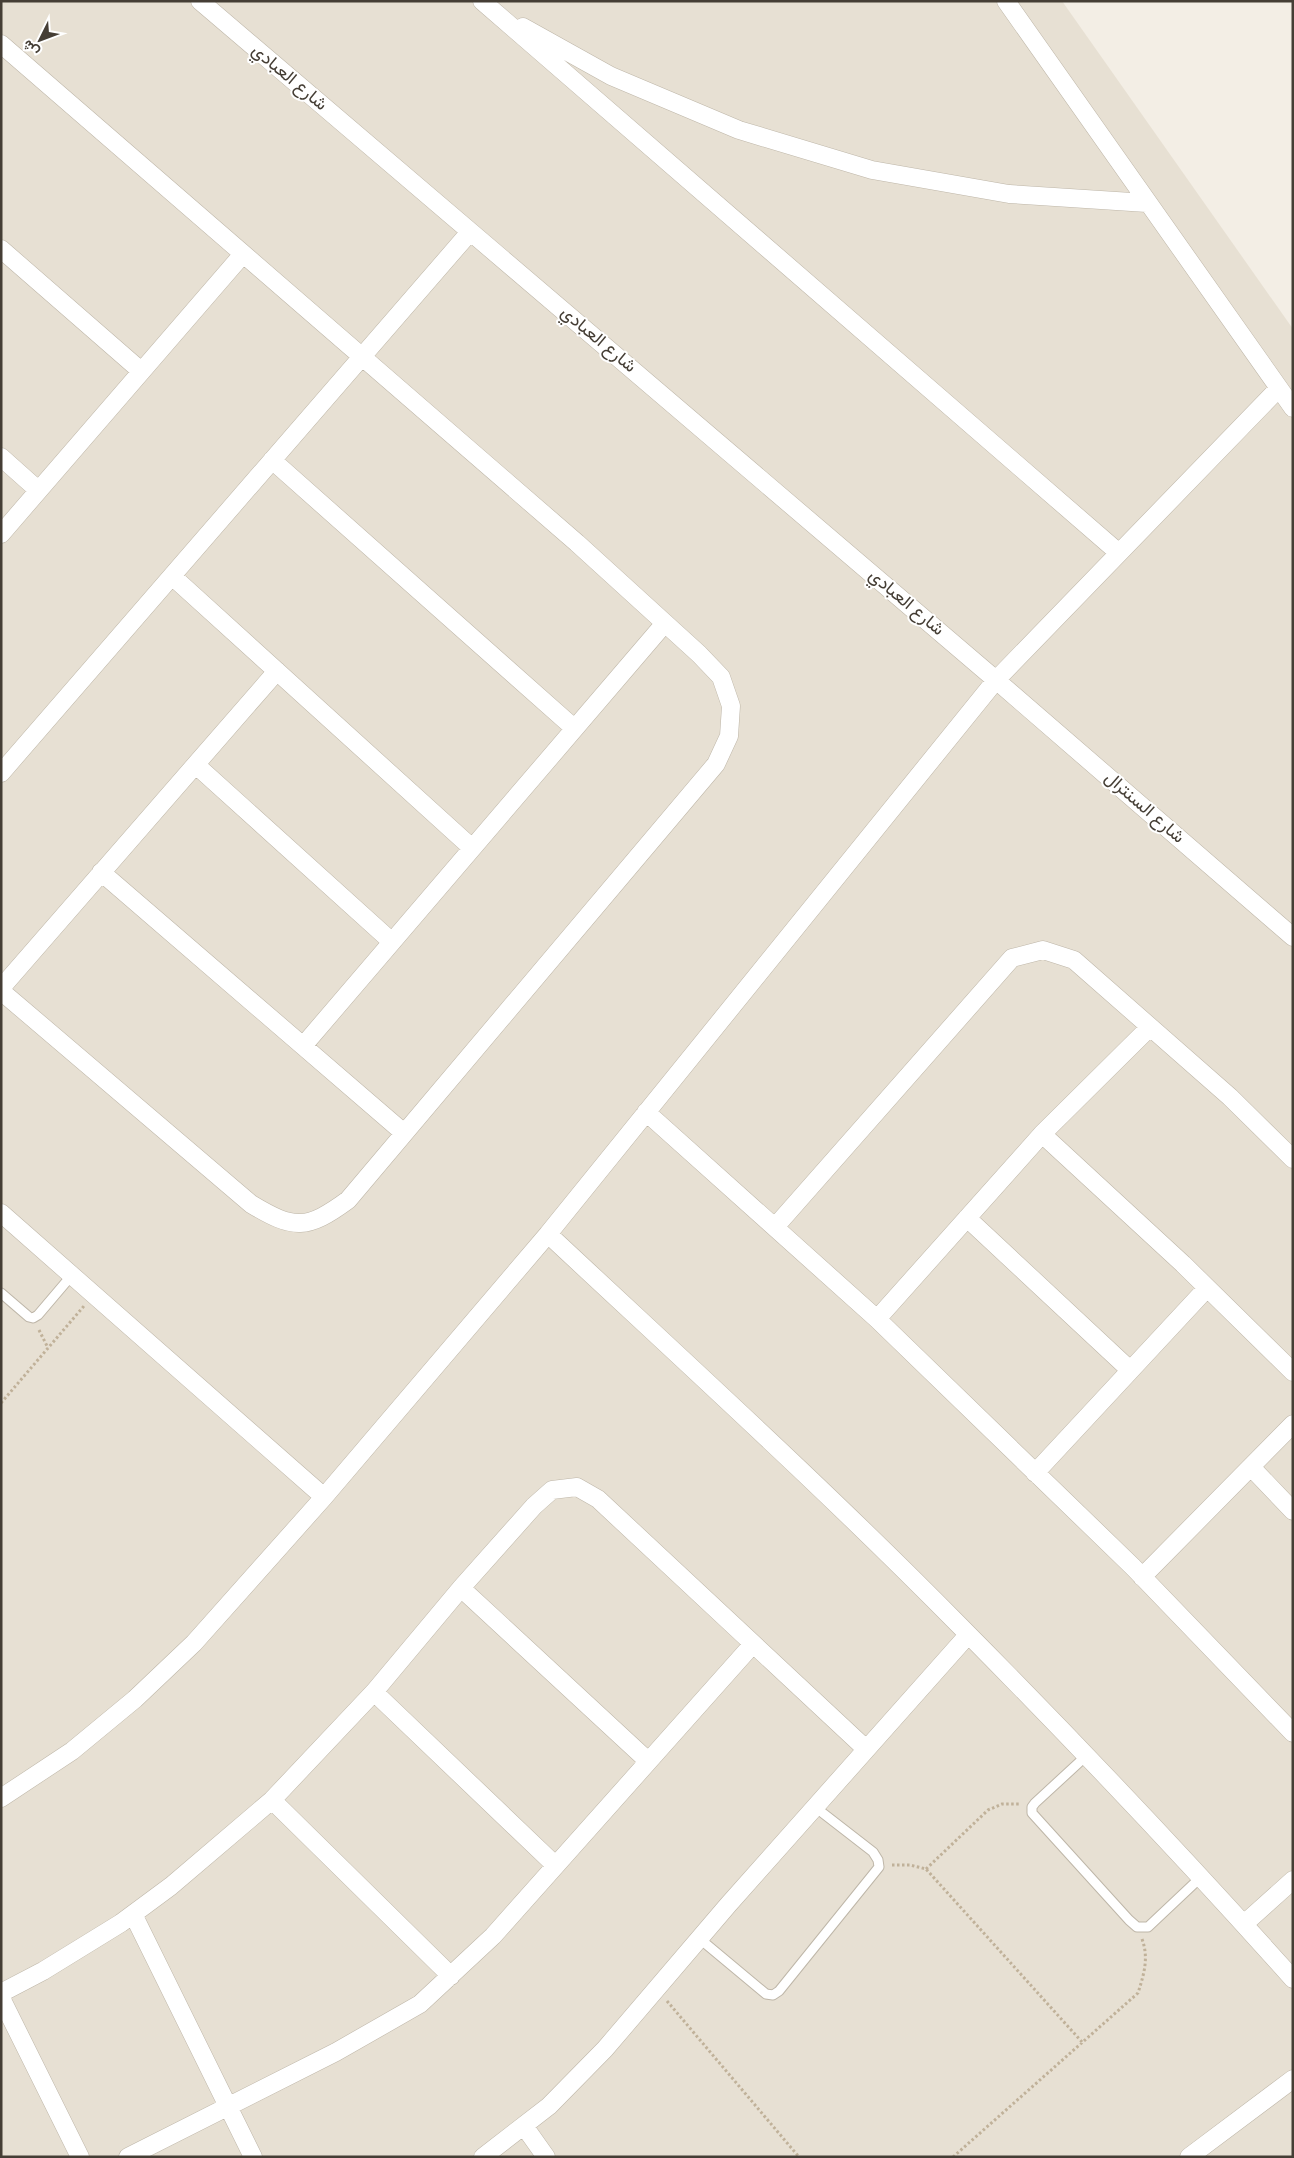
<svg xmlns="http://www.w3.org/2000/svg" width="1294" height="2158" viewBox="0 0 1294 2158" font-family="Overpass,Vazirmatn,sans-serif">
	<style>
		.residential { fill: #e7e0d3 }
		.lines { fill: none; stroke-linecap: round; stroke-linejoin: round }
		.lane-casing { stroke: #beb6a8; stroke-width: 11 }
		.street-casing { stroke: #beb6a8; stroke-width: 19 }
		.path { stroke: #c0b199; stroke-width: 3; stroke-dasharray: 2.5 2.5; stroke-linecap: butt }
		.lane { stroke: #fff; stroke-width: 9 }
		.street { stroke: #fff; stroke-width: 18 }
		.labels { text-anchor: middle; dominant-baseline: central; stroke-width: 4; stroke-linejoin: round; paint-order: stroke }
		.street-label { font-size: 18px; fill: #453e35; stroke: #fff }
	</style>
	<rect width="100%" height="100%" fill="#f3eee5"/>
	<path class="residential" d="M1 1H1062L1293 329V2157H1Z"/>
	<g class="lines">
		<g class="lane-casing">
			<path id="lane" d="M1 1293 29 1317 33 1318 38 1315 72 1275
				M1086 1756 1035 1803 1032 1807V1813L1129 1920 1137 1927H1148L1200 1878
				M700 1939 766 1994 773 1995 779 1991 879 1867 878 1860 873 1852 815 1807"/>
		</g>
		<g class="street-casing">
			<path id="street" d="M200 1 996 680 1293 937
				M482 1 1119 553
				M1006 1 1293 408
				M523 27 611 76 739 130 872 170 1009 194 1147 203
				M1 44 577 543 699 654 721 677 731 706 729 736 716 764 348 1200C307 1230 294 1230 251 1204L1 991
				M1 249 141 371
				M1 457 38 490
				M272 460 574 728
				M1 534 243 254
				M172 576 472 848
				M196 765 392 942
				M1 773 470 232
				M101 872 404 1133
				M1 988 277 671
				M303 1046 665 623
				M646 1112 877 1319 1133 1567 1293 1733
				M1042 1134 1183 1264 1293 1372
				M1 1213 324 1497
				M967 1218 1130 1370
				M775 1227 1012 958 1043 950 1074 960 1230 1097 1293 1159
				M548 1234C686 1363 826 1490 959 1625 1073 1740 1185 1858 1293 1979
				M877 1319 1042 1134 1150 1027
				M1251 1467 1293 1511
				M1035 1473 1207 1288
				M1142 1577 1293 1424
				M461 1588 648 1761
				M374 1692 555 1865
				M1 1798 72 1751 135 1699 194 1643 324 1497 548 1234 996 680 1279 388
				M272 1800 451 1976
				M133 1914 253 2157
				M1244 1924 1293 1880
				M1 1993 43 1971 121 1923 171 1886 272 1800 374 1692 461 1588 534 1506 552 1490 577 1487 598 1499 866 1749
				M1 1998 80 2157
				M524 2126 546 2157
				M128 2157 336 2052 420 2004 493 1936 753 1644
				M483 2157 549 2106 605 2049 728 1905 968 1635
				M1189 2157 1293 2079"/>
		</g>
		<path class="path" d="M39 1330 48 1348
			M1 1403 84 1306
			M892 1865H910L926 1869 1082 2042
			M926 1869 988 1810 1002 1804H1020
			M667 2001 799 2157
			M953 2157 1138 1993C1144 1974 1149 1958 1142 1939"/>
		<use href="#lane" class="lane"/>
		<use href="#street" class="street"/>
	</g>
	<g class="labels">
		<g class="street-label">
			<text transform="translate(289 78) rotate(40)">شارع العبادي</text>
			<text transform="translate(598 340) rotate(40)">شارع العبادي</text>
			<text transform="translate(906 603) rotate(40)">شارع العبادي</text>
			<text transform="translate(1144 808) rotate(41)">شارع السنترال</text>
		</g>
	</g>
	<rect width="1294" height="2158" fill="none" stroke="#453e35" stroke-width="5"/>
	<g transform="translate(40 40) rotate(228)" stroke="#ffffff" stroke-width="4" paint-order="stroke">
	<path d="M0-4L9 19L0 12L-9 19Z" fill="#453e35"/>
	<text y="-8" font-size="14" font-weight="bold" text-anchor="middle" fill="#453e35">ش</text>
	</g>
</svg>
